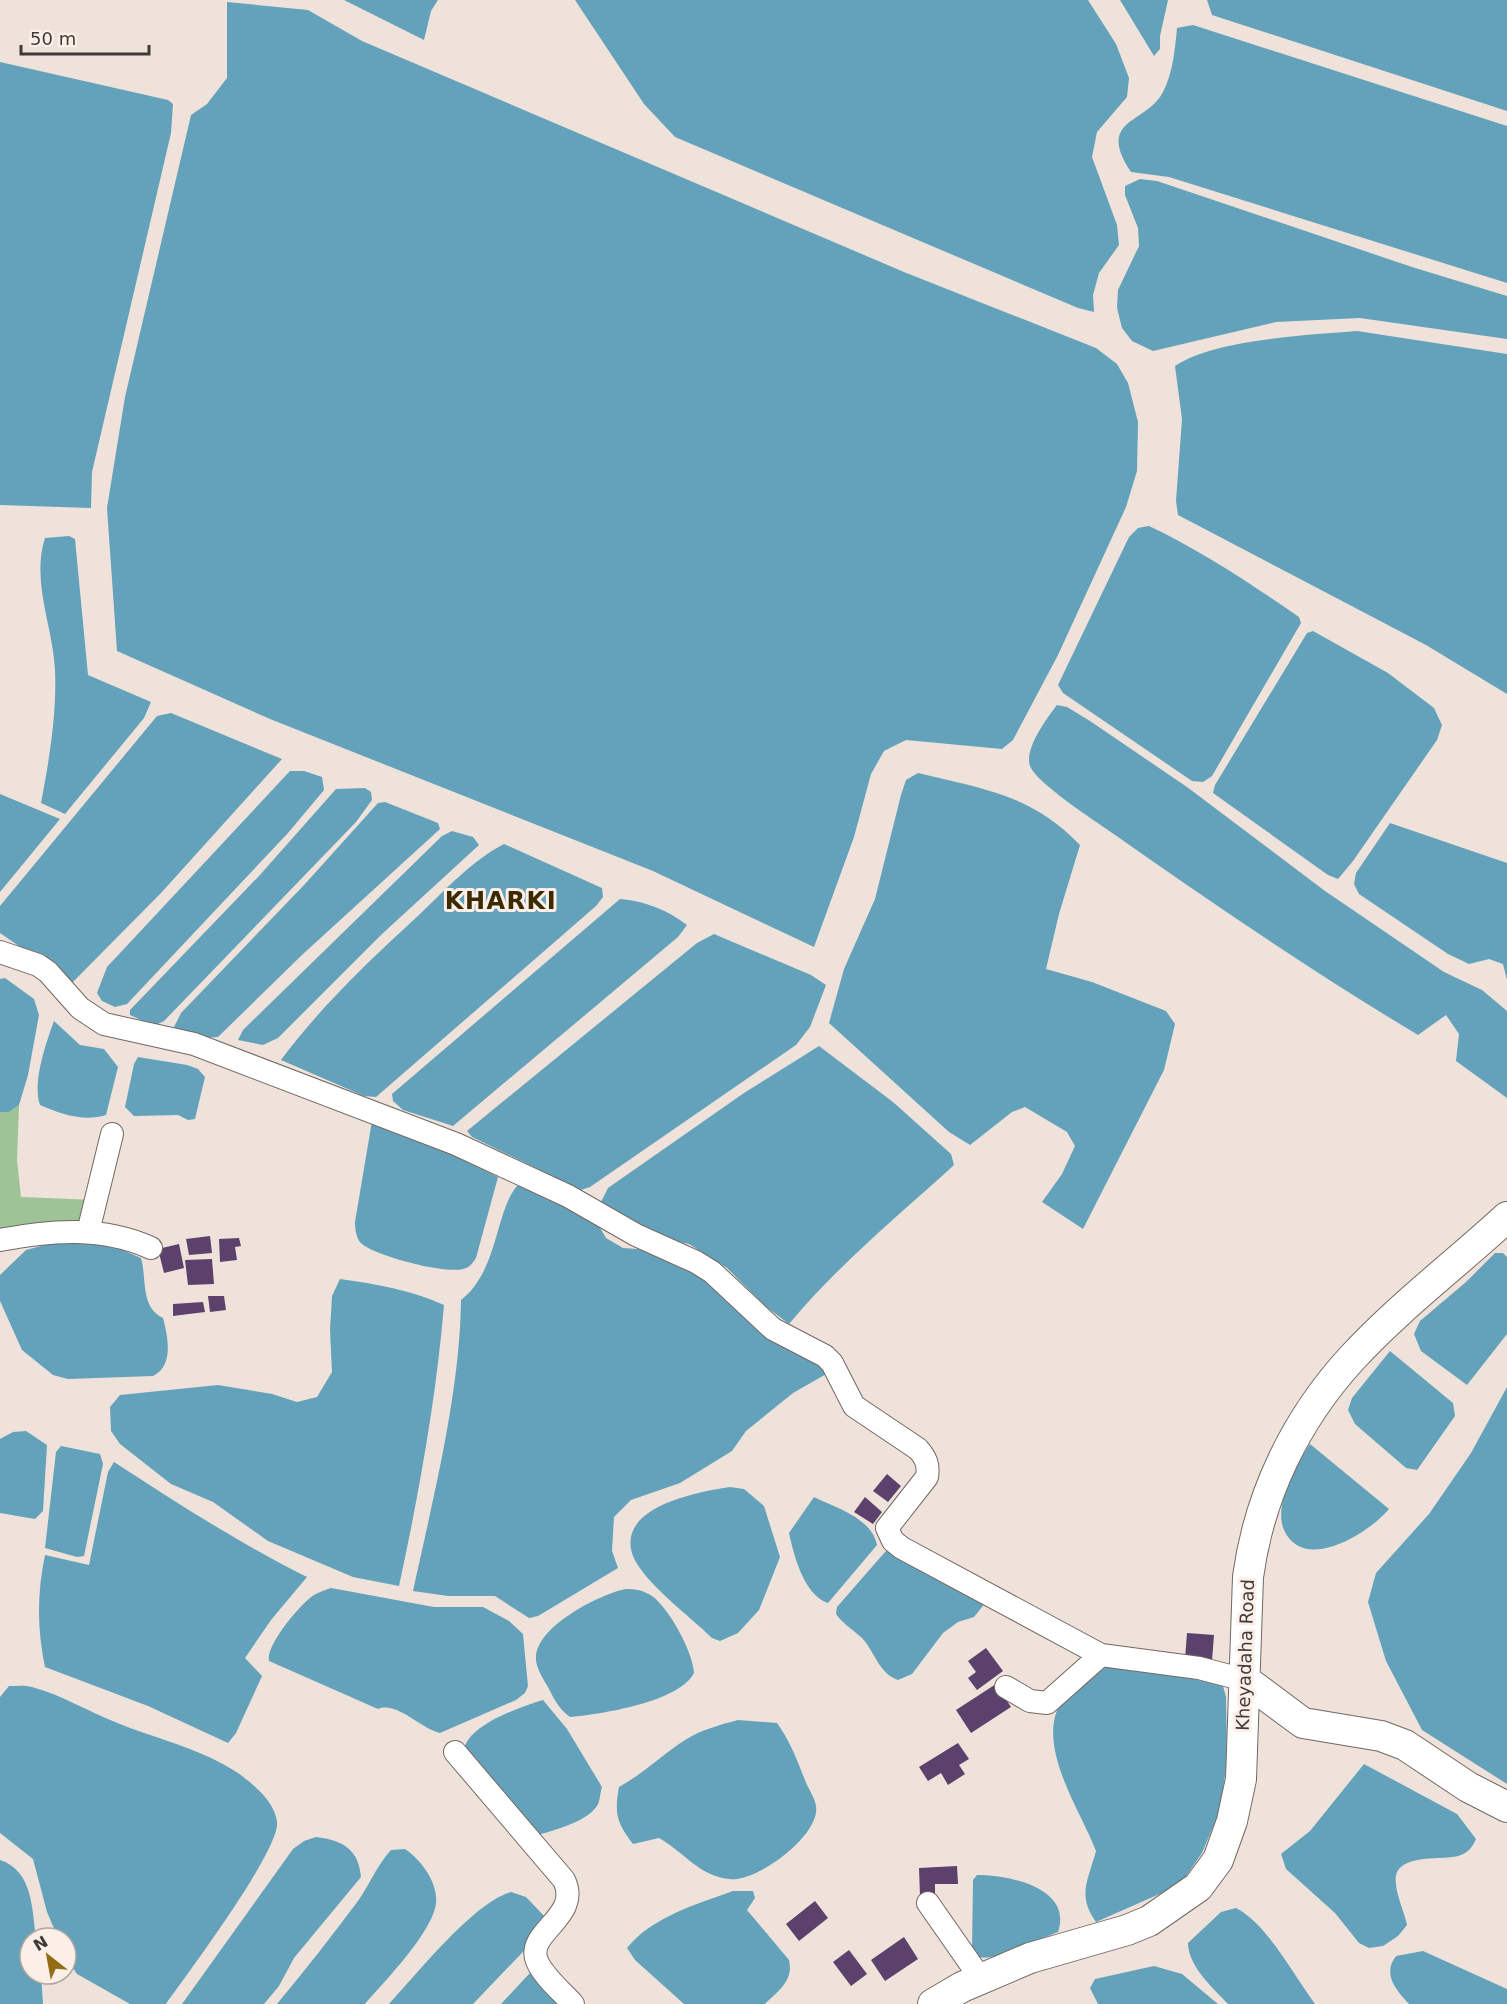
<svg xmlns="http://www.w3.org/2000/svg" width="1507" height="2004" viewBox="0 0 1507 2004" font-family="'DejaVu Sans',sans-serif">
	<style>
		.green { fill: #9dc397 }
		.water { fill: #64a2bb }
		.building { fill: #5b416b }
		.lines { fill: none; stroke-linecap: round; stroke-linejoin: round }
		.minor-casing { stroke: #736862; stroke-width: 24 }
		.major-casing { stroke: #736862; stroke-width: 32 }
		.minor { stroke: #fff; stroke-width: 22 }
		.major { stroke: #fff; stroke-width: 30 }
		.labels { text-anchor: middle; dominant-baseline: central; stroke-width: 6; stroke-linejoin: round; paint-order: stroke }
		.street-label { font-size: 18px; fill: #3f3a37; stroke: #fcefe8 }
		.district-label { font-size: 24px; font-weight: bold; letter-spacing: 1.5px; fill: #3c2a02; stroke: #fcefe8 }
	</style>
	<rect width="100%" height="100%" fill="#eee2da"/>
	<path class="green" d="M19 1105 17 1160 21 1197 96 1200 88 1232 0 1238V1112H9Z"/>
	<path class="water" d="M344 0H438L431 11 424 40Z
		M575 0H1088L1116 44 1129 78 1127 97 1097 132 1092 157 1117 225 1119 245 1099 273 1093 295 1094 312 1078 308 675 137 644 104Z
		M1120 0H1168L1160 36V49L1154 56Z
		M1207 0H1507V111L1212 15Z
		M227 2 308 10 362 41 904 272 1096 348 1117 364 1128 383 1138 422 1137 471 1126 507 1058 655 1013 740 1002 749 906 740 884 751 871 774 854 837 814 947 653 871 270 719 117 651 107 508 125 397 191 115 207 104 227 78Z
		M1193 25 1507 126V283L1169 177 1131 172C1095 118 1147 124 1163 92 1173 73 1175 48 1177 28Z
		M0 62 168 100 173 104 171 133 92 472 91 508 0 505Z
		M1140 179 1157 181 1412 267 1507 296V339L1360 318 1276 322 1153 351 1132 341 1122 328 1117 308 1118 290 1139 246 1138 228 1125 195V186Z
		M1357 331 1507 354V694L1426 645 1178 515 1176 501 1182 419 1175 366C1214 339 1309 335 1357 331Z
		M1149 526C1202 551 1251 584 1299 617L1301 623 1212 776 1203 782 1192 781 1063 693 1058 685 1129 537 1138 528Z
		M69 536 75 539 88 675 151 702 144 718 65 814 41 803C49 761 57 714 55 670 53 627 31 581 45 538Z
		M1313 631 1388 673 1434 708 1442 725 1437 740 1353 861 1338 879 1328 875 1213 793 1215 785 1307 633Z
		M1057 705 1067 707 1090 721 1187 787 1325 891 1444 972 1482 990 1507 1011V1098L1456 1061 1459 1034 1446 1015 1418 1035C1315 973 1216 906 1118 837 1099 823 1038 785 1030 766 1024 749 1047 718 1057 705Z
		M171 713 282 759 161 893 65 990 29 953 0 933V906L157 716Z
		M290 771H304L322 777 324 790 288 833 127 1004 115 1007 102 1001 97 993 107 967Z
		M918 773C983 789 1031 794 1080 845L1059 914 1046 969 1092 982 1166 1011 1175 1024 1164 1070 1083 1229 1042 1202 1062 1174 1075 1146 1067 1132 1025 1107 1012 1112 970 1145 949 1132 829 1023 844 969 875 899 901 795 906 780Z
		M365 788 371 792 372 800 356 822 164 1021 154 1026 130 1015V1010L259 876 336 789Z
		M0 794 60 819 0 892Z
		M385 802 438 823 440 829 303 954 218 1037C203 1038 185 1040 174 1027L181 1013 305 884 378 803Z
		M1390 823 1507 863V980L1503 964 1489 959 1469 964 1448 954 1359 894 1354 884 1356 873Z
		M452 831 473 837 479 845 382 934 278 1038 263 1045 238 1040 243 1030 442 836Z
		M504 844 602 888 603 897 596 906 376 1097 364 1096 281 1060C322 1005 370 960 420 914 446 889 473 860 504 844Z
		M620 899C645 901 668 910 687 925L678 937 453 1126 403 1110 393 1101 392 1094Z
		M714 934 811 975 826 985 810 1027 796 1045 590 1187 581 1190 472 1137 467 1131 697 943Z
		M5 978 34 999 39 1015 28 1075 19 1105 9 1112H0V979Z
		M54 1021 80 1045 104 1049 118 1067 106 1115C83 1122 61 1114 40 1105 32 1083 46 1043 54 1021Z
		M819 1046 893 1102 951 1154 954 1165C897 1217 838 1265 789 1324L764 1305 727 1268 689 1244 661 1238 601 1202 608 1188 744 1093Z
		M138 1057 187 1065 198 1069 205 1077 195 1119 188 1120 178 1115 134 1116 125 1107 134 1064Z
		M372 1121 387 1122 498 1177 476 1258C474 1261 470 1267 466 1268 450 1276 376 1256 362 1244 356 1239 355 1229 355 1222Z
		M522 1181 592 1214 606 1238 623 1248 651 1250 695 1268 824 1361 828 1373 793 1393 746 1431 732 1451 680 1483 631 1500 614 1517 612 1551 618 1568 538 1616 529 1618 495 1596H448L413 1591C433 1499 460 1393 461 1300 501 1269 494 1204 522 1181Z
		M67 1239 109 1244 141 1258C147 1279 140 1307 163 1318 168 1337 174 1366 153 1376L68 1379 53 1375 22 1350 0 1301V1275L26 1250Z
		M1495 1253H1503L1507 1257V1334L1467 1385 1421 1351 1414 1334 1420 1321 1466 1282Z
		M340 1279C376 1284 411 1290 444 1305 436 1400 419 1493 399 1586L353 1577 268 1541 213 1502 171 1484 120 1444 111 1431 110 1407 120 1395 218 1385 272 1394 297 1402 317 1397 332 1372 330 1330 332 1296Z
		M1390 1351 1453 1403 1455 1416 1417 1470 1406 1468 1355 1424 1348 1410 1352 1398Z
		M1507 1387V1784L1422 1730 1386 1661 1368 1602 1376 1573 1429 1514 1471 1453Z
		M26 1431 47 1445 43 1511 35 1519 0 1513V1439L13 1432Z
		M1310 1444 1389 1509C1369 1533 1304 1574 1284 1530 1273 1506 1297 1463 1310 1444Z
		M61 1446 100 1454 103 1464 84 1556 77 1557 45 1548 56 1452Z
		M114 1462C177 1503 239 1543 307 1577L271 1620 245 1658 262 1676 236 1733 228 1743 148 1706 45 1667C37 1630 37 1592 45 1555L89 1565 108 1472Z
		M730 1487 744 1489 764 1506 780 1557 759 1610 738 1633 720 1641 712 1638C691 1617 644 1583 633 1556 615 1507 697 1492 730 1487Z
		M814 1497C836 1508 872 1518 877 1545L828 1603C804 1595 794 1556 789 1533Z
		M892 1548 986 1602 974 1617 958 1622 943 1633 912 1674 898 1680C878 1673 875 1651 861 1637 852 1629 843 1624 836 1614L837 1607 885 1552Z
		M331 1588 434 1607H483L509 1621 523 1634 528 1686 525 1693 516 1700 440 1733C421 1729 397 1701 378 1709L269 1661C265 1646 301 1603 314 1595 319 1592 325 1590 331 1588Z
		M626 1589C636 1589 643 1590 652 1596 669 1608 693 1652 694 1673 679 1702 602 1714 570 1717 559 1709 554 1699 548 1687 543 1679 535 1666 536 1657 537 1626 600 1594 626 1589Z
		M1111 1664H1131L1223 1686 1226 1697 1227 1761 1220 1810 1202 1853 1180 1885 1096 1922C1077 1895 1088 1881 1096 1851 1080 1808 1027 1735 1069 1692 1080 1681 1098 1673 1111 1664Z
		M9 1686C16 1686 25 1685 32 1687 62 1695 91 1713 120 1724 160 1740 202 1749 238 1773 253 1784 275 1802 277 1822 281 1849 186 1976 166 2004H130L77 1974 66 1958V1938H58L47 1912 33 1859 0 1833V1697Z
		M543 1700 567 1729 602 1787C600 1793 600 1802 597 1806 586 1823 548 1832 530 1837L464 1750C468 1725 520 1707 543 1700Z
		M738 1720 777 1723C791 1742 798 1763 807 1785 810 1791 815 1799 816 1806 821 1835 756 1883 729 1879 699 1876 684 1852 659 1838L633 1844C617 1823 614 1814 619 1787 644 1773 662 1755 685 1740 701 1730 719 1725 738 1720Z
		M1364 1764 1457 1814 1476 1839C1473 1846 1469 1852 1461 1855 1447 1862 1391 1850 1396 1884 1397 1897 1404 1911 1407 1925L1398 1936 1383 1946 1369 1948 1359 1943 1335 1913 1286 1869 1281 1854 1310 1831Z
		M316 1837C343 1840 359 1850 361 1877L294 1958 279 1986 264 2004H182L293 1849 304 1841Z
		M405 1849C421 1860 438 1882 436 1903 433 1932 384 1982 365 2004H277C305 1970 332 1936 358 1901 370 1884 377 1865 391 1850Z
		M0 1860C33 1871 32 1909 36 1938H30V1974H41L43 2004H0Z
		M977 1875C1009 1875 1073 1888 1058 1932 1034 1941 1001 1961 976 1957L972 1949 973 1880Z
		M733 1891H753L755 1898 747 1910 789 1960C794 1981 778 1991 765 2004H684L635 1960 627 1948C652 1917 697 1904 733 1891Z
		M511 1892 526 1897 546 1918 540 1934 473 2004H389C417 1974 473 1903 511 1892Z
		M1236 1908C1267 1924 1293 1974 1315 2004H1228C1213 1988 1188 1966 1188 1943L1221 1912Z
		M1423 1951 1507 1989V2004H1409C1396 1990 1382 1974 1396 1956Z
		M543 1966 569 2004H501L529 1974Z
		M1154 1966 1182 1974 1218 2004H1098L1090 1988 1095 1979Z"/>
	<path class="building" d="M210 1236 212 1253 189 1255 186 1239Z
		M239 1238 241 1246 235 1247 237 1260 220 1262 219 1239Z
		M179 1244 184 1268 164 1273 158 1249Z
		M212 1259 214 1284 188 1285 185 1260Z
		M208 1296H224L226 1310 210 1312Z
		M203 1302 205 1312 173 1316V1304Z
		M887 1474 901 1486 888 1502 873 1491Z
		M865 1497 882 1512 873 1524 854 1512Z
		M1187 1633 1214 1635 1212 1661 1185 1659Z
		M986 1648 1003 1671 977 1690 968 1678 976 1672 968 1661Z
		M996 1684 1011 1707 971 1733 956 1710Z
		M958 1743 969 1759 959 1765 965 1774 948 1785 941 1773 928 1781 919 1767Z
		M957 1866 958 1884H935V1895L920 1896 919 1868Z
		M815 1901 828 1918 799 1941 786 1924Z
		M904 1937 918 1959 885 1981 871 1960Z
		M849 1950 867 1974 851 1986 833 1962Z"/>
	<g class="lines">
		<g class="minor-casing">
			<path id="minor" d="M0 952 38 965 48 972 80 1008 104 1024 194 1044 456 1144 568 1196 636 1235 696 1262 712 1272 773 1329 825 1356 832 1363 854 1406 918 1449C926 1458 929 1465 927 1477L887 1528 893 1541 902 1548 1101 1655 1199 1668 1245 1680
				M88 1232 112 1134
				M0 1240C51 1230 103 1226 151 1248
				M1006 1687 1030 1701 1047 1703 1101 1655
				M455 1752 564 1880C582 1917 525 1932 537 1961 543 1976 562 1992 573 2004
				M928 1903 981 1979"/>
		</g>
		<g class="major-casing">
			<path id="major" d="M1245 1680 1303 1723 1381 1736 1405 1745 1468 1787 1507 1807
				M933 2004 962 1987 1030 1958 1127 1930 1149 1921 1198 1887 1218 1860 1232 1821 1241 1779 1248 1577C1259 1495 1296 1419 1352 1358 1399 1307 1456 1264 1507 1217"/>
		</g>
		<use href="#minor" class="minor"/>
		<use href="#major" class="major"/>
	</g>
	<g class="labels">
		<g class="street-label">
			<text transform="translate(1245 1655) rotate(-88)">Kheyadaha Road</text>
		</g>
		<g class="district-label">
			<text x="501" y="901">KHARKI</text>
		</g>
	</g>
	<g transform="translate(48 1956) rotate(329)"><circle r="28" fill="#fcefe8" stroke="#b0a7a1" stroke-width="1.5"/>
	<path d="M0-4.5L10 22L0 15L-10 22Z" fill="#936d16"/>
	<text y="-9" font-size="16" font-weight="bold" text-anchor="middle" fill="#3f3a37">N</text>
	</g>
	<path d="M21 45v9h128v-9" fill="none" stroke="#3f3a37" stroke-width="3"/>
	<text x="30" y="45" font-size="18" fill="#3f3a37" stroke="#fcefe8" stroke-width="4.5" paint-order="stroke">50 m</text>
</svg>
